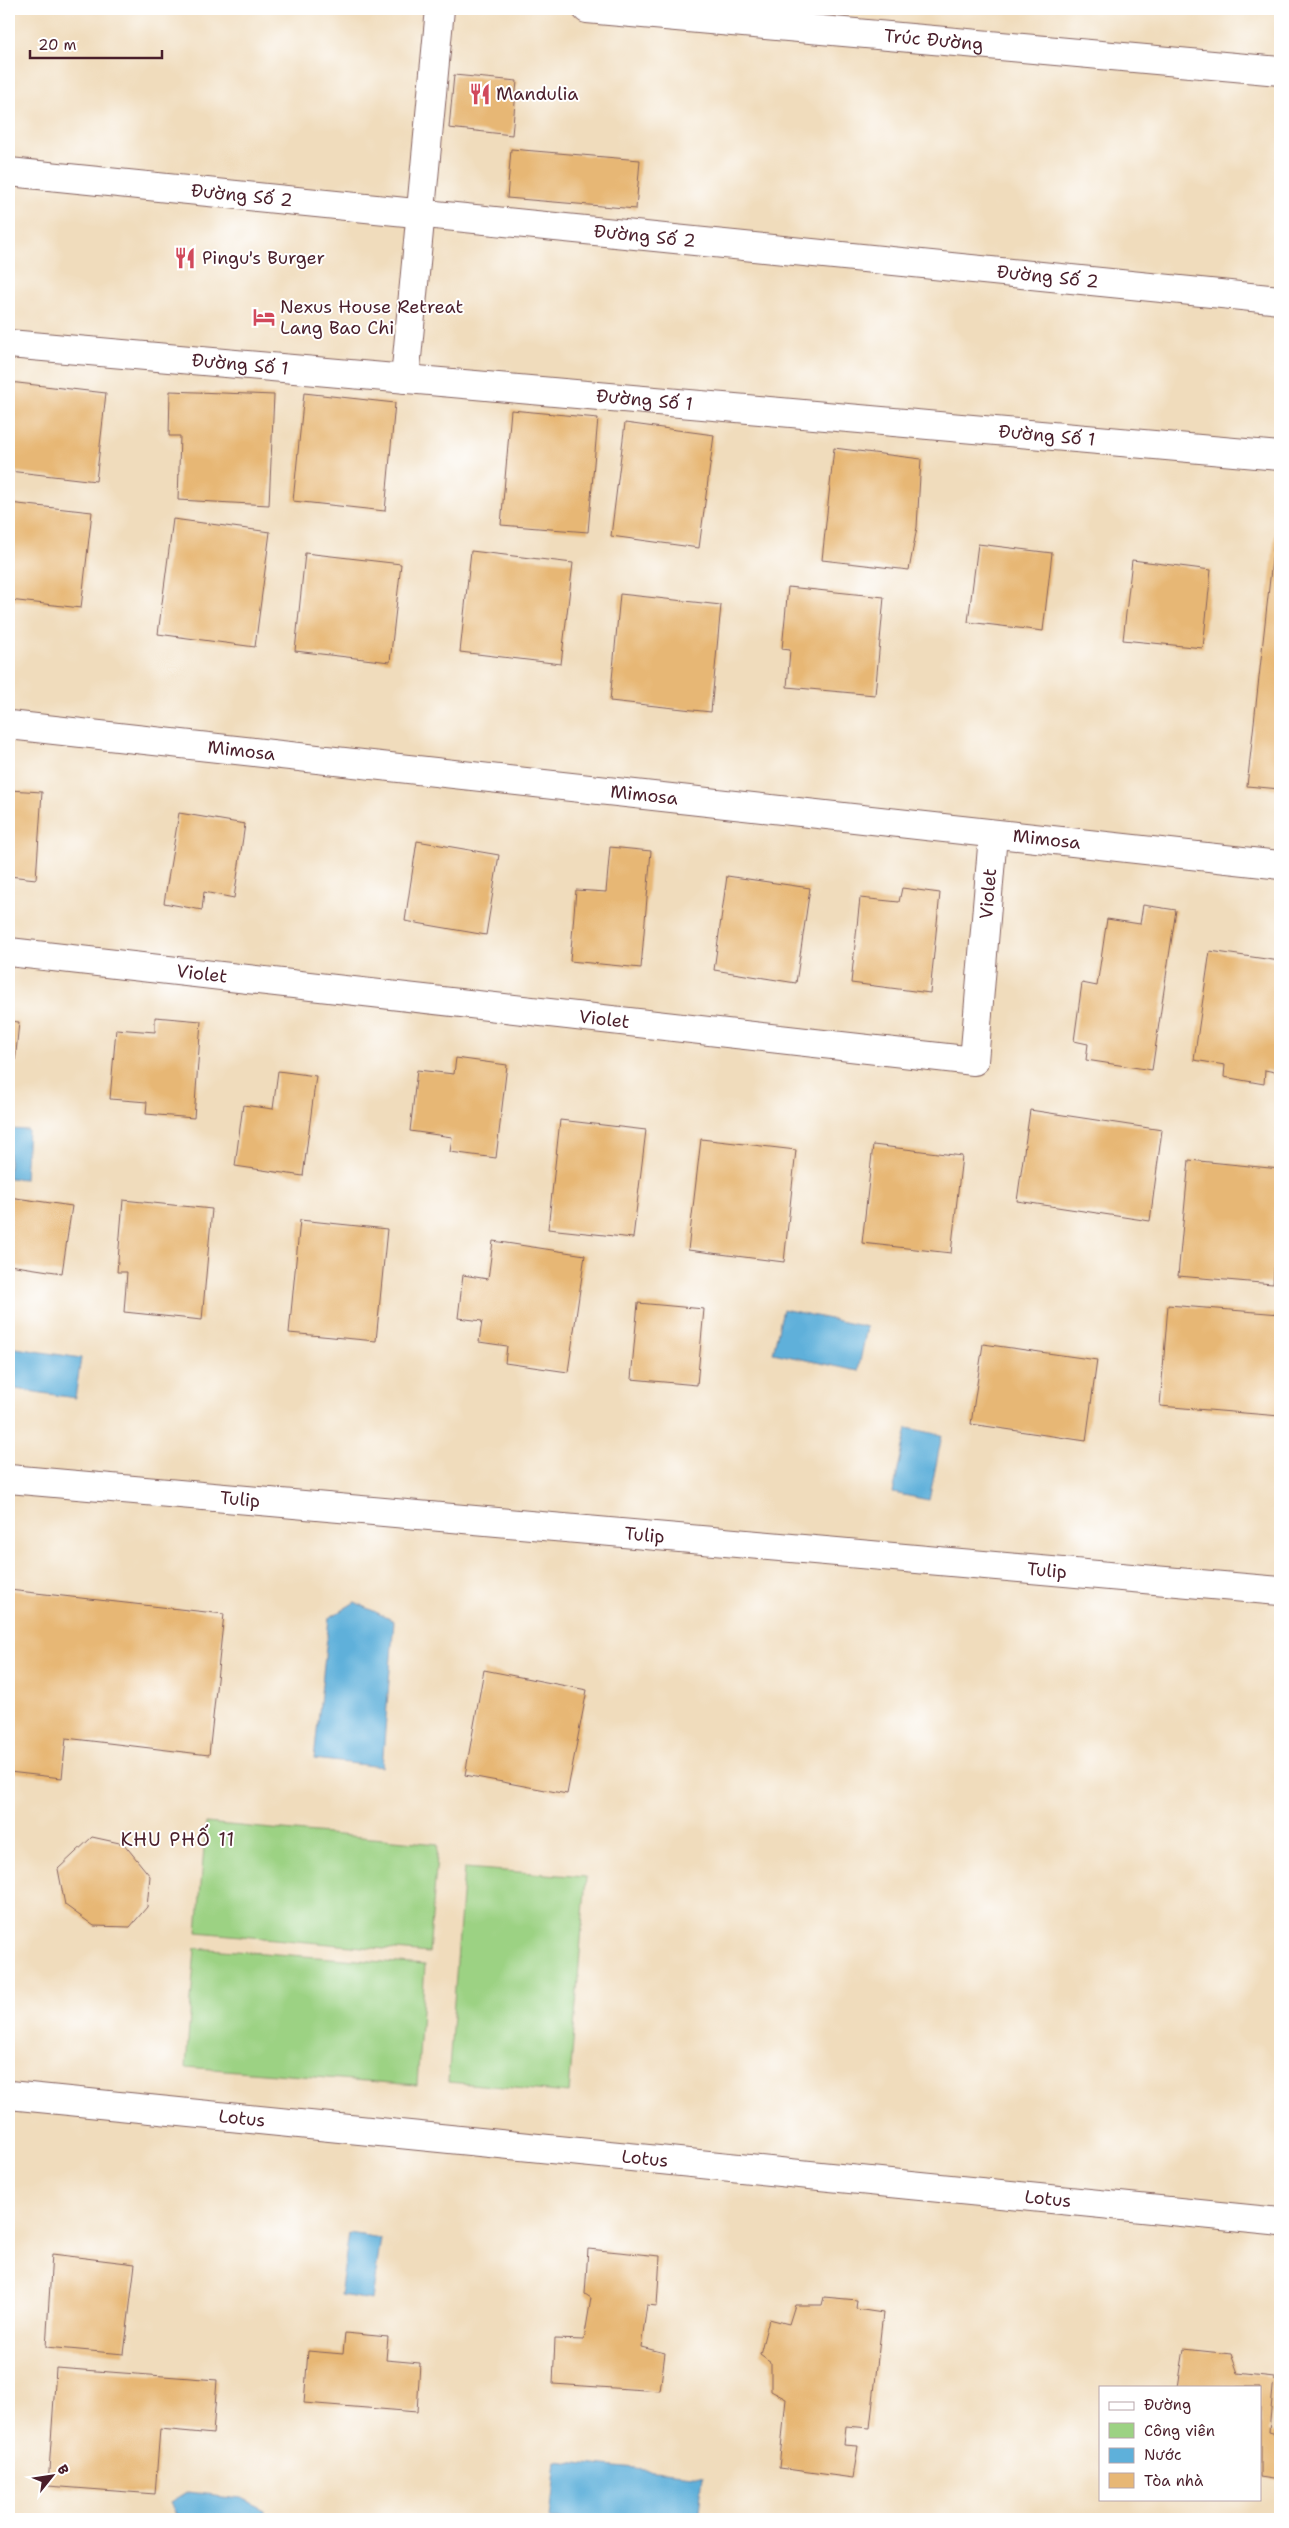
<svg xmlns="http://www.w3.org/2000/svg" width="1289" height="2528" viewBox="0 0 1289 2528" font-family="'Shantell Sans',sans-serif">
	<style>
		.green { fill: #9cd283; stroke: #737857 }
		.water { fill: #5eb0da; stroke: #546882 }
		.building { fill: #e7b775 }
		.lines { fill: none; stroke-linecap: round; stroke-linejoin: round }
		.minor-casing { stroke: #84615e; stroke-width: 30 }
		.minor { stroke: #fff; stroke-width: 28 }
		.labels { text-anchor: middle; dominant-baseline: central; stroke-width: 4; stroke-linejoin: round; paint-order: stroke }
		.street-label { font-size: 18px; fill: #4a1f2b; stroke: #fff }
		.poi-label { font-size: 18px; fill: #4a1f2b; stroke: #fff; text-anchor: start }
		.neighbourhood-label { font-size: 19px; letter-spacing: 1px; fill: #4a1f2b; stroke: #fff }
	</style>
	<rect width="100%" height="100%" fill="#fff"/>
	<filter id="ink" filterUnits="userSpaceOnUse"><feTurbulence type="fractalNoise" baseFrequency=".02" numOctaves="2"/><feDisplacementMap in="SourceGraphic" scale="10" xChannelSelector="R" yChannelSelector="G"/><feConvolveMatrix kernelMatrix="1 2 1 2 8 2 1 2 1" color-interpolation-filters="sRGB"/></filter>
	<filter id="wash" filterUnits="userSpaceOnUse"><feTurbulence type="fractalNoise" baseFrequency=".0096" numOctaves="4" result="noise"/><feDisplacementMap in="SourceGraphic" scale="20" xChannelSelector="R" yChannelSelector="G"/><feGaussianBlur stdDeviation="1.12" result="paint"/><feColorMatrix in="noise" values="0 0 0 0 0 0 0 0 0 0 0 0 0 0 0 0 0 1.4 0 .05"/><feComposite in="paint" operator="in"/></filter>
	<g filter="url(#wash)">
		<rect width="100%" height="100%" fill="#f0dcbc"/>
		<path class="green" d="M206 1823 438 1844 429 1953 197 1932Z
			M464 1868 586 1877 569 2093 448 2082Z
			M195 1948 425 1965 417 2085 186 2067Z"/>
		<path class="water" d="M9 1129 28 1130 25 1179 9 1178Z
			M783 1309 867 1327 858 1371 773 1353Z
			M9 1347 81 1358 75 1398 9 1388Z
			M907 1428 942 1435 929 1500 893 1493Z
			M355 1602 394 1621 382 1767 314 1759 329 1618Z
			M349 2233 381 2238 372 2300 340 2295Z
			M556 2461 703 2476 698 2519H550Z
			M188 2492 241 2498 265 2510V2519H179L170 2503Z"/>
		<g id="blocks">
			<path class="building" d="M454 75 517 81 512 135 449 128Z
				M511 149 640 160 636 209 507 198Z
				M9 382 106 393 96 481 9 471Z
				M170 391 274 395 269 505 178 500 180 436H169Z
				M304 393 395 403 385 511 293 501Z
				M511 410 598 418 588 532 501 525Z
				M625 423 714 435 699 548 611 536Z
				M834 448 921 459 917 527 909 570 822 560Z
				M9 503 92 512 81 608 9 600Z
				M1277 515H1280V789L1247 786Z
				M173 519 270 532 255 647 158 634Z
				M978 544 1052 553 1043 631 968 622Z
				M471 551 573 563 561 664 460 652Z
				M305 553 401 564 390 662 295 651Z
				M1132 560 1211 570 1203 648 1123 640Z
				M788 587 884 597 875 695 787 687 790 650 782 649Z
				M620 594 721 605 711 712 610 701Z
				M9 790 42 792 36 879 9 876Z
				M179 813 245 824 234 898 204 892 202 910 164 903Z
				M417 841 499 855 486 935 405 921Z
				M610 847 651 851 641 968 570 961 576 890 606 892Z
				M727 876 810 888 796 983 714 970Z
				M902 888 940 893 930 993 851 983 860 898 899 902Z
				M1143 905 1176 910 1152 1070 1086 1060 1088 1044 1074 1041 1082 983 1097 986 1107 919 1140 924Z
				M1210 951 1280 961V1073L1265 1070 1264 1084 1224 1077 1225 1065 1194 1060Z
				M155 1017 201 1021 194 1118 146 1114 147 1102 110 1099 116 1029 155 1032Z
				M9 1021 19 1022 15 1063 9 1062Z
				M456 1058 507 1065 496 1158 450 1152 452 1137 410 1131 417 1070 454 1074Z
				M278 1071 316 1076 303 1176 235 1166 243 1105 273 1109Z
				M1030 1110 1162 1130 1150 1221 1017 1201Z
				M560 1120 646 1130 633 1238 548 1229Z
				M701 1139 796 1150 784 1262 688 1250Z
				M873 1145 962 1156 951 1253 862 1243Z
				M1189 1160 1280 1169V1200L1273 1284 1178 1276Z
				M9 1197 72 1206 62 1273 9 1265Z
				M123 1200 212 1209 202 1320 124 1312 127 1272H117Z
				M300 1220 387 1229 376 1341 289 1333Z
				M493 1241 585 1255 568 1372 505 1363 507 1346 479 1342 482 1321 458 1318 463 1275 488 1279Z
				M638 1303 704 1309 697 1385 631 1379Z
				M1168 1305 1280 1314V1416L1160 1406Z
				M983 1344 1097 1360 1086 1441 971 1424Z
				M9 1590 224 1614 209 1755 66 1738 62 1778 9 1772Z
				M484 1670 587 1690 567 1794 465 1775Z
				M92 1837 124 1844 150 1876 147 1907 130 1927 94 1926 65 1905 58 1869Z
				M588 2249 660 2256 657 2306 647 2305 641 2347 665 2353 660 2391 553 2384 555 2339 584 2340 591 2298 585 2294Z
				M52 2254 135 2264 124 2354 46 2347Z
				M824 2297 857 2300 856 2309 883 2313 870 2428 846 2426 844 2445 858 2446 853 2478 779 2468 786 2399 771 2391V2362L760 2354 769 2319 789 2324 795 2305H822Z
				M345 2333 388 2337 386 2360 420 2363 417 2412 304 2403 308 2351 343 2354Z
				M1184 2349 1231 2354 1238 2373 1274 2377 1269 2432 1280 2435V2480L1260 2477V2387H1178Z
				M56 2368 217 2380 213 2434 160 2429 155 2494 48 2486Z"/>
		</g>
	</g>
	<g filter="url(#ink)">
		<use href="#blocks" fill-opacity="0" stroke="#84615e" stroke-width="1"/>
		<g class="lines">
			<g class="minor-casing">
				<g id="minor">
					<path id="s1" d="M587 9 1280 71"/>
					<path id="s2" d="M9 172 1280 300"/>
					<path id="s3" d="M9 344 1280 456"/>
					<path d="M405 379 440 9"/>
					<path id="s4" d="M9 725 1280 865"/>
					<path id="s5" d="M9 952 974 1061 993 835"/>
					<path id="s6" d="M9 1479 1280 1591"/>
					<path id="s7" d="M9 2095 1280 2222"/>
				</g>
			</g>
			<use href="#minor" class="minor"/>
		</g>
	</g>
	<defs>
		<g id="restaurant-bare" transform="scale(1.725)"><path d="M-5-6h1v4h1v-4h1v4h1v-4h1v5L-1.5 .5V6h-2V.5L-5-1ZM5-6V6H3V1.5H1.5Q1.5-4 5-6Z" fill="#d1495b" stroke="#fff" stroke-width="2.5" paint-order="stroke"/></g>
		<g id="hotel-bare" transform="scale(1.725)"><path d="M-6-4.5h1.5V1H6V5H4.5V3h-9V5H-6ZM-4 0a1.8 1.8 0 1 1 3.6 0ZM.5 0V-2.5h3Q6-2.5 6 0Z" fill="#d1495b" stroke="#fff" stroke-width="2.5" paint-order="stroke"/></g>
	</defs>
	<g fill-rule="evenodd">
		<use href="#restaurant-bare" x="480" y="94"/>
		<use href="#restaurant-bare" x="185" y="258"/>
		<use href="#hotel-bare" x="264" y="317"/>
	</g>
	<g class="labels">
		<g class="street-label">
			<text stroke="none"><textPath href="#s1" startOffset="348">Trúc Đường</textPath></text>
			<text stroke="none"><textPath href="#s2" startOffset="234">Đường Số 2</textPath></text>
			<text stroke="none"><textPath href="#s2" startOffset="639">Đường Số 2</textPath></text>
			<text stroke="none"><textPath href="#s2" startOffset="1044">Đường Số 2</textPath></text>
			<text stroke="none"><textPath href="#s3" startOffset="232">Đường Số 1</textPath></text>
			<text stroke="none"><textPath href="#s3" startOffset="638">Đường Số 1</textPath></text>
			<text stroke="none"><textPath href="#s3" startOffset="1042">Đường Số 1</textPath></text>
			<text stroke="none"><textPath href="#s4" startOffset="234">Mimosa</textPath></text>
			<text stroke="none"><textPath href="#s4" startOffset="639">Mimosa</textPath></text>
			<text stroke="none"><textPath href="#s4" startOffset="1044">Mimosa</textPath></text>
			<text stroke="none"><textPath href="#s5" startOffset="1139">Violet</textPath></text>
			<text stroke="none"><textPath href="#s5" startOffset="194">Violet</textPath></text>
			<text stroke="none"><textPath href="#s5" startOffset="599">Violet</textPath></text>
			<text stroke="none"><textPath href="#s6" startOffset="232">Tulip</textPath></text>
			<text stroke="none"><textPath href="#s6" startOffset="638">Tulip</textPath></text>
			<text stroke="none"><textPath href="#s6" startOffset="1042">Tulip</textPath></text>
			<text stroke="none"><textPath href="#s7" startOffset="234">Lotus</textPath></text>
			<text stroke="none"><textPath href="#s7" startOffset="639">Lotus</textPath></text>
			<text stroke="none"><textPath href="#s7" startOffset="1044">Lotus</textPath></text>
		</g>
		<g class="poi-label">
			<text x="496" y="94">Mandulia</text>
			<text x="202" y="258">Pingu's Burger</text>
			<text x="280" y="307">Nexus House Retreat<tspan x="280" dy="21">Lang Bao Chi</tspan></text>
		</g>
		<g class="neighbourhood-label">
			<text x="178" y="1839">KHU PHỐ 11</text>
		</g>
	</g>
	<rect width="1289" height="2528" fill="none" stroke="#fff" stroke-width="30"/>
	<rect x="1099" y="2386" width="162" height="115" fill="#ffffff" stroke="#b7a5aa"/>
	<rect x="1109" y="2402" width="25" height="8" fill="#ffffff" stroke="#b7a5aa"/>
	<text x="1144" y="2410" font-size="15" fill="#4a1f2b">Đường</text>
	<rect x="1109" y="2423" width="25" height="15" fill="#9cd283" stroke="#b7a5aa"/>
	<text x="1144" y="2436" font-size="15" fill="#4a1f2b">Công viên</text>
	<rect x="1109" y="2448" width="25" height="15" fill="#5eb0da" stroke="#b7a5aa"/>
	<text x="1144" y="2460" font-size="15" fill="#4a1f2b">Nước</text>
	<rect x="1109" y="2473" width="25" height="15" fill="#e7b775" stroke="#b7a5aa"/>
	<text x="1144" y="2486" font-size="15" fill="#4a1f2b">Tòa nhà</text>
	<g transform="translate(52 2476) rotate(60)" stroke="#ffffff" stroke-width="4" paint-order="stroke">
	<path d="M0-4L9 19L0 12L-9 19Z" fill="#4a1f2b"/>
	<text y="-8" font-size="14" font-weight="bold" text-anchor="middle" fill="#4a1f2b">B</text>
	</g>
	<path d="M30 50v8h132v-8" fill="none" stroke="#4a1f2b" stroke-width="2.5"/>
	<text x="38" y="50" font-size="15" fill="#4a1f2b" stroke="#ffffff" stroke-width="4" paint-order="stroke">20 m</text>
</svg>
